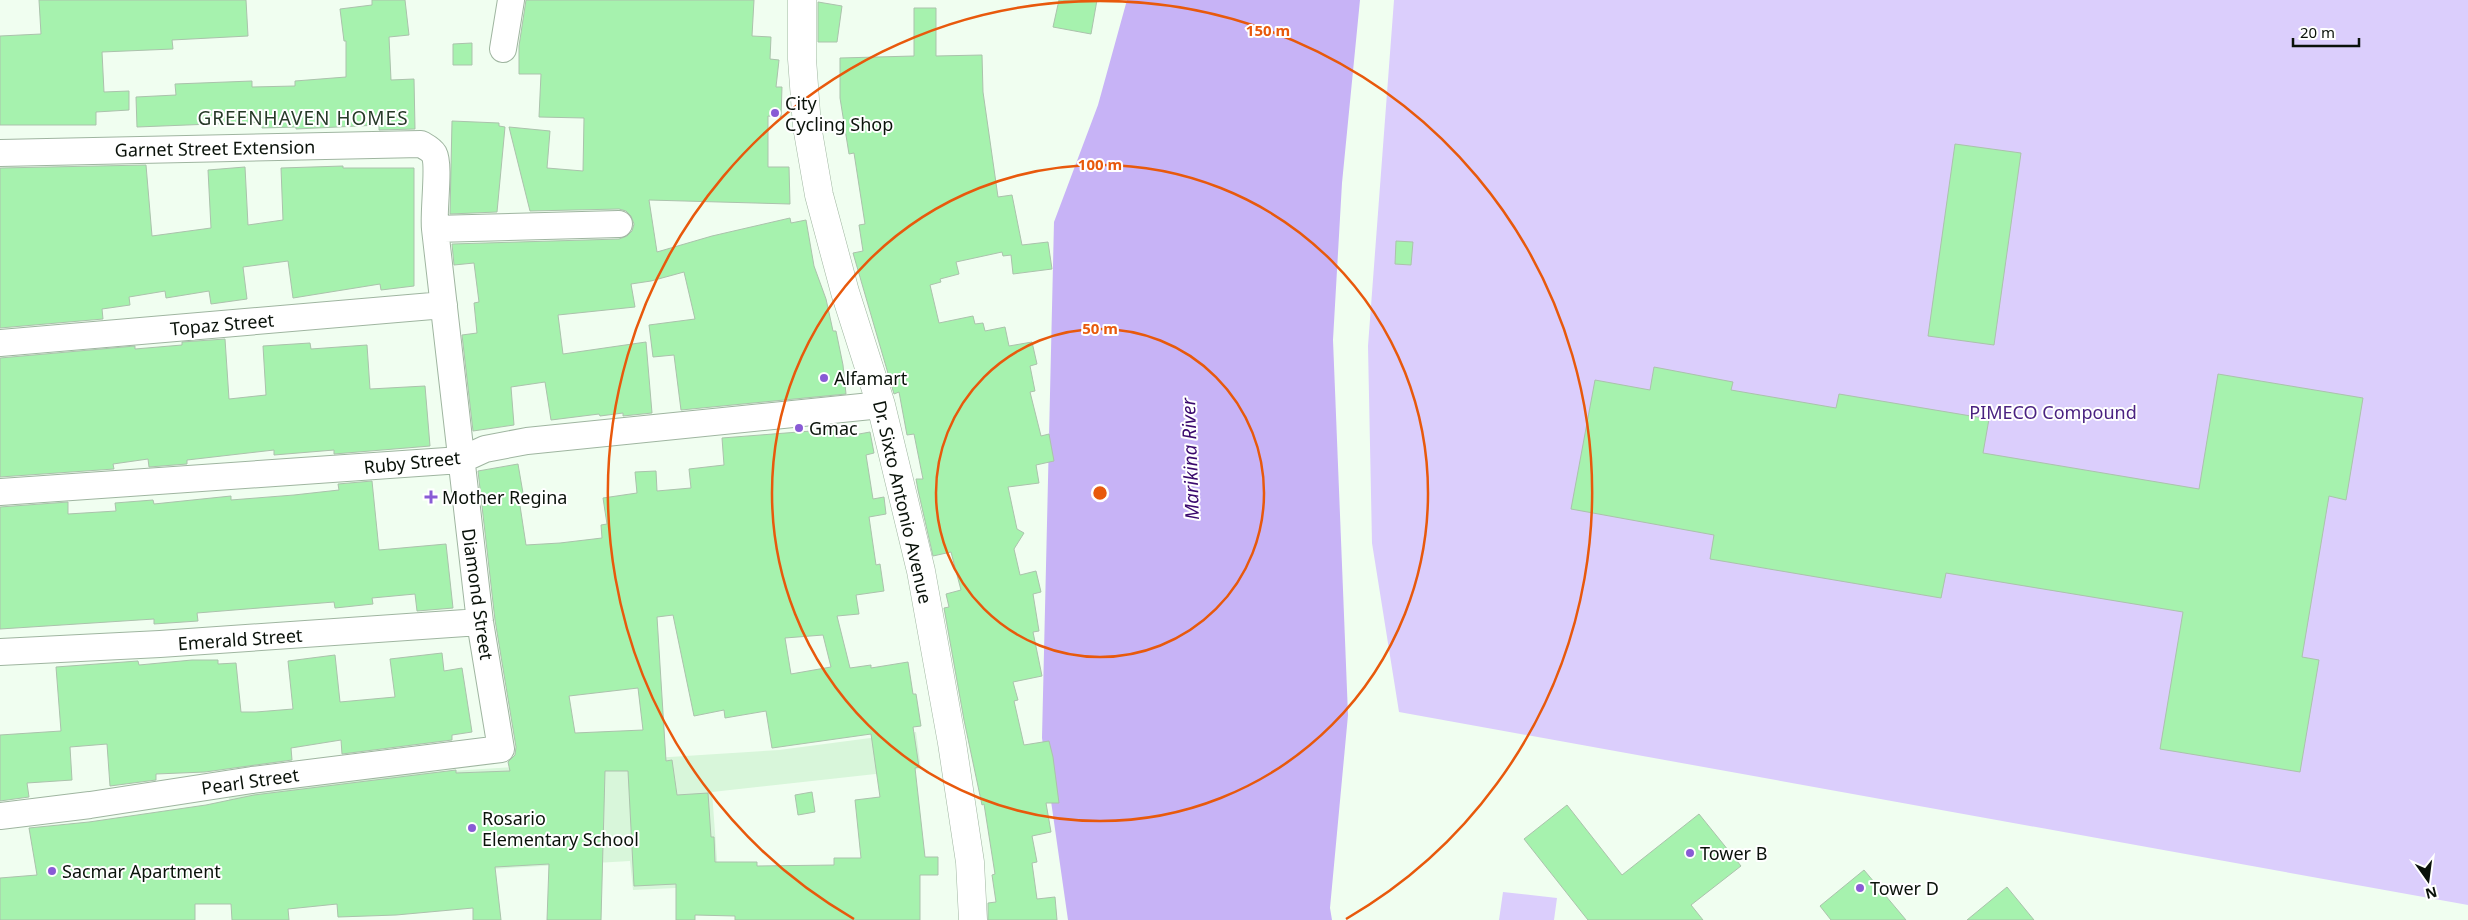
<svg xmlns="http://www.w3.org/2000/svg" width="2468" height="920" viewBox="0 0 2468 920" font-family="'Noto Sans',sans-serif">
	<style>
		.built { fill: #d8f6da }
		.green { fill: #dbcefc }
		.water { fill: #c7b3f6 }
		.building { fill: #a6f2ae; stroke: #abc2ac; fill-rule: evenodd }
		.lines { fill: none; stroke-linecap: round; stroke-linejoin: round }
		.minor-casing { stroke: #9fb5a0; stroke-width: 28 }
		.secondary-casing { stroke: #9fb5a0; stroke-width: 29 }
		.minor { stroke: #fff; stroke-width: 26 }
		.secondary { stroke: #fff; stroke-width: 28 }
		.ring { fill: none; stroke: #e8590c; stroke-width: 2.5 }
		.poi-dot { fill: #895bd5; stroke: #fff; stroke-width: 2 }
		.labels { text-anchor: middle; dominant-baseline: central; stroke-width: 4; stroke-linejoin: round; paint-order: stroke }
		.poi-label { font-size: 18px; fill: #0a120a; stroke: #fff; text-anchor: start }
		.street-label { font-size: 18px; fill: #0a120a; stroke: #fff }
		.park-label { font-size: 18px; fill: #4a2281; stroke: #fff }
		.neighbourhood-label { font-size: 19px; letter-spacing: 1px; fill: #273a28; stroke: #fff }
		.water-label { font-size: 19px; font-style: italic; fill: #3a096d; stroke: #fff }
		.centre { fill: #e8590c; stroke: #fff; stroke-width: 2.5 }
		.ring-label { font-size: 15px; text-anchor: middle; font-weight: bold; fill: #e8590c; stroke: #fff; stroke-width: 4; stroke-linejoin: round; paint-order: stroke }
	</style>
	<rect width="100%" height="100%" fill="#f0fef0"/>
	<path class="built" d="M916 732 921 769 712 792 719 886 633 890 630 861 230 884 229 796 371 776 779 750Z"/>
	<path class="green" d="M1394 0H2468V905L1399 712 1372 543 1368 346Z
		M1503 892 1557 898 1554 920H1499Z"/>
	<path class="water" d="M1127 0H1360L1342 183 1333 340 1348 715 1330 908 1332 920H1068L1042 738 1054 222 1098 105Z"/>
	<path class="building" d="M39 0H246L248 36 172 40 173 49 102 52 104 92 129 91V110L96 112V125H0V36L41 34Z
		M372 0H405L409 35 389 37 391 80 414 79 415 129 379 130V125L296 129V127L262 128V122L137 127 136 97 176 95 175 84 252 81V87L295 86V81L346 77V41H344L340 9 372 5Z
		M526 0H754L752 36 771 37 770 59 779 60 776 87H782L781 117 768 116V167H789L790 204 649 200 657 252 712 236 790 218 791 223 806 220 814 266 826 299 833 331H836L843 365 846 394 681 410 674 355 653 357 649 325 695 319 684 272 651 281 631 284 635 307 558 315 563 354 646 342 652 413 623 416V413L600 416 599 414 551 420 545 382 511 387 514 425 473 431 462 335 477 333 474 303 479 302 474 263 454 265 452 244 619 239 627 236 632 231 634 224 631 216 626 211 619 209 530 211 509 127 550 131 547 168 583 171 584 118 539 117 541 74H519V46Z
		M1059 0H1097L1091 34 1053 27Z
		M818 2 842 6 837 42H818Z
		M914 8H936V56L982 55 983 92 998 197 1012 195 1022 245 1048 242 1052 269 1013 274 1011 255 1003 256 1002 252 956 262 959 274 940 279 941 282 930 285 939 323 973 316 975 324 983 323 985 331 1005 327 1009 346 1032 342 1037 364 1030 366 1035 391 1030 392 1041 436 1049 434 1054 461 1036 465 1039 483 1008 487 1017 529 1024 533 1014 549 1020 575 1036 571 1041 592 1033 594 1039 631 1033 632 1042 676 1013 682 1018 700 1014 701 1024 745 1049 741 1053 757 1059 803H1046L1051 832 1032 836 1037 862 1032 863 1037 899 1055 897 1057 920H988V903L996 902 992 875 995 874 984 804 982 805 964 720 944 608 949 607 946 594 961 590 951 552 933 556 918 490 916 479H923L914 434 907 435 899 392 894 394 853 253 863 251 859 225 865 224 854 153 849 154 840 98V58L914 56Z
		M472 43V65H453V44Z
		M452 121 499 123V126L505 127 497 212 450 214Z
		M1955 144 2021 153 1994 345 1928 336Z
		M146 165 152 236 211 228 208 170 245 167 248 225 283 220 281 168 343 166V168H414V286L381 290 380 284 293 298 288 261 243 267 247 299 211 304 209 291 166 298 165 291 129 297 130 305 102 309 103 319 0 328V168Z
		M1396 241 1413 242 1411 265 1395 264Z
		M225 339 229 399 266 395 263 346 310 343 311 349 367 345 370 389 425 386 430 446 334 454V450L274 455V450L187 460V464L149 467 148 459 113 464 114 469 0 477V358L135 346V349L182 345V342Z
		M1654 367 1733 382 1731 390 1836 408 1839 394 1989 419 1983 453 2199 489 2218 374 2363 398 2346 500 2329 496 2302 657 2319 660 2300 772 2160 749 2183 612 1946 573 1941 598 1710 559 1714 535 1571 509 1595 380 1650 390Z
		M837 429V438L870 432 874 453 866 455 873 499 884 497 886 514 869 517 876 565 880 564 884 591 856 595 859 614 837 616 850 668 871 665V668L908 662 913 694H916L921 726 913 727 919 767 915 768 925 857H938V875H920V920H735V916L695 915V920H676V884L634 886 628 771H605L601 920H547L549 864 495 867 501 920H473V908L396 915 338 917 337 904 288 909 289 920H232L231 904H195V920H0V878L37 875 29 828 89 822 206 805 254 795 456 770V773L510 771 508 762 515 755 516 747 495 620 478 471 518 464 524 499H519L526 545 560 543 602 538 601 525 607 524 603 498 637 493 635 472 656 471 657 491 691 488 689 469 724 465 722 438ZM673 615 694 716 724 710 725 718 766 711 772 748 871 734 880 797 855 800 861 858H834V865L757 866V862H715L714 837H711L708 793 677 795 672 760 666 761 657 617ZM823 635 831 667 791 674 785 638ZM638 688 643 730 575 733 569 696Z
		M372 481 379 550 446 544 453 608 417 611 415 594 372 598 373 604 335 608 334 602 197 613 198 621 154 624V619L0 629V507L68 502V514L116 511 115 503 153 500 154 504 231 496V500L294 495 339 490 338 484Z
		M442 653 444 671 462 668 472 732 452 735V740L342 754 341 740 291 748 292 760 205 772 156 774V780L110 786 107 744 70 747 72 780 27 783 29 797 0 801V735L61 731 56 667 138 661 139 665 192 660H218V664L236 663 241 712H256L293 709 288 661 335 655 340 702 395 697 390 659Z
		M812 792 815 812 798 815 795 795Z
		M1567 805 1622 875 1699 814 1741 866 1691 905 1703 920H1588L1524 839Z
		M1864 870 1906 920H1831L1820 906Z
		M2007 887 2034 920H1967Z"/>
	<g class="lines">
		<g class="minor-casing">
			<path id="minor" d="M503 49 511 0
				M0 153 421 144C426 147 431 149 434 154 440 165 433 212 435 229
				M0 343 444 305
				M0 492 461 460 485 449 527 441 881 405
				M0 652 160 644 480 622
				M0 816 90 805 252 780 501 749 480 622 435 229 619 224"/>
		</g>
		<g class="secondary-casing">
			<path id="secondary" d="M802 0V59L807 126 819 195 845 292 881 405 921 571 952 743 970 862 973 920"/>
		</g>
		<use href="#minor" class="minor"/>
		<use href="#secondary" class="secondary"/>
	</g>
	<g class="ring">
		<circle cx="1100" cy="493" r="164"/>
		<circle cx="1100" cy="493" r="328"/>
		<path d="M854 919A492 492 0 1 1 1346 919"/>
	</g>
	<g class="poi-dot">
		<circle cx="775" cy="113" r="5"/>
		<circle cx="824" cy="378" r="5"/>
		<circle cx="799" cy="428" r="5"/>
		<path d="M428.5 489.5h5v5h5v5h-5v5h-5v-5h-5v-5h5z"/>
		<circle cx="472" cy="828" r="5"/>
		<circle cx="1690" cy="853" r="5"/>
		<circle cx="52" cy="871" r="5"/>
		<circle cx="1860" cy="888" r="5"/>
	</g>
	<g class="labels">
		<g class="poi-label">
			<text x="785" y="103">City<tspan x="785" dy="21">Cycling Shop</tspan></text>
			<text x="834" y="378">Alfamart</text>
			<text x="809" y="428">Gmac</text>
			<text x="442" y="497">Mother Regina</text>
			<text x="482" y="818">Rosario<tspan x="482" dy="21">Elementary School</tspan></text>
			<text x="1700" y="853">Tower B</text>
			<text x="62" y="871">Sacmar Apartment</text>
			<text x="1870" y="888">Tower D</text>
		</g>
		<g class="street-label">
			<text transform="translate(215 148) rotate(-1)">Garnet Street Extension</text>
			<text transform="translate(222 324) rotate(-5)">Topaz Street</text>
			<text transform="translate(412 462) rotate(-6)">Ruby Street</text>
			<text transform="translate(903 502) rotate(77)">Dr. Sixto Antonio Avenue</text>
			<text transform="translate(478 594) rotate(82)">Diamond Street</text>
			<text transform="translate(240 639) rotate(-4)">Emerald Street</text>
			<text transform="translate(250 781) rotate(-8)">Pearl Street</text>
		</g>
		<g class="park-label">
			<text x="2053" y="412">PIMECO Compound</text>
		</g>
		<g class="neighbourhood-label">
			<text x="303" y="118">GREENHAVEN HOMES</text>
		</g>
		<g class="water-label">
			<text transform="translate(1190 459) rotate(-92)">Marikina River</text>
		</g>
	</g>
	<circle cx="1100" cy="493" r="8" class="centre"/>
	<g class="ring-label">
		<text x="1268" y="36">150 m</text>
		<text x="1100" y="170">100 m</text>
		<text x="1100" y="334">50 m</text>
	</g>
	<g transform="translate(2428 880) rotate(166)" stroke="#ffffff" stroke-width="4" paint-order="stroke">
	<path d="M0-4L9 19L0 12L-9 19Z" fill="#0a120a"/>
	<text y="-8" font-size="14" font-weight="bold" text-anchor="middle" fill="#0a120a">N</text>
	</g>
	<path d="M2293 38v8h66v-8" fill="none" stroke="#0a120a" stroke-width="2.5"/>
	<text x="2300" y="38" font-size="15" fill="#0a120a" stroke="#ffffff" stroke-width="4" paint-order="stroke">20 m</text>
</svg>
